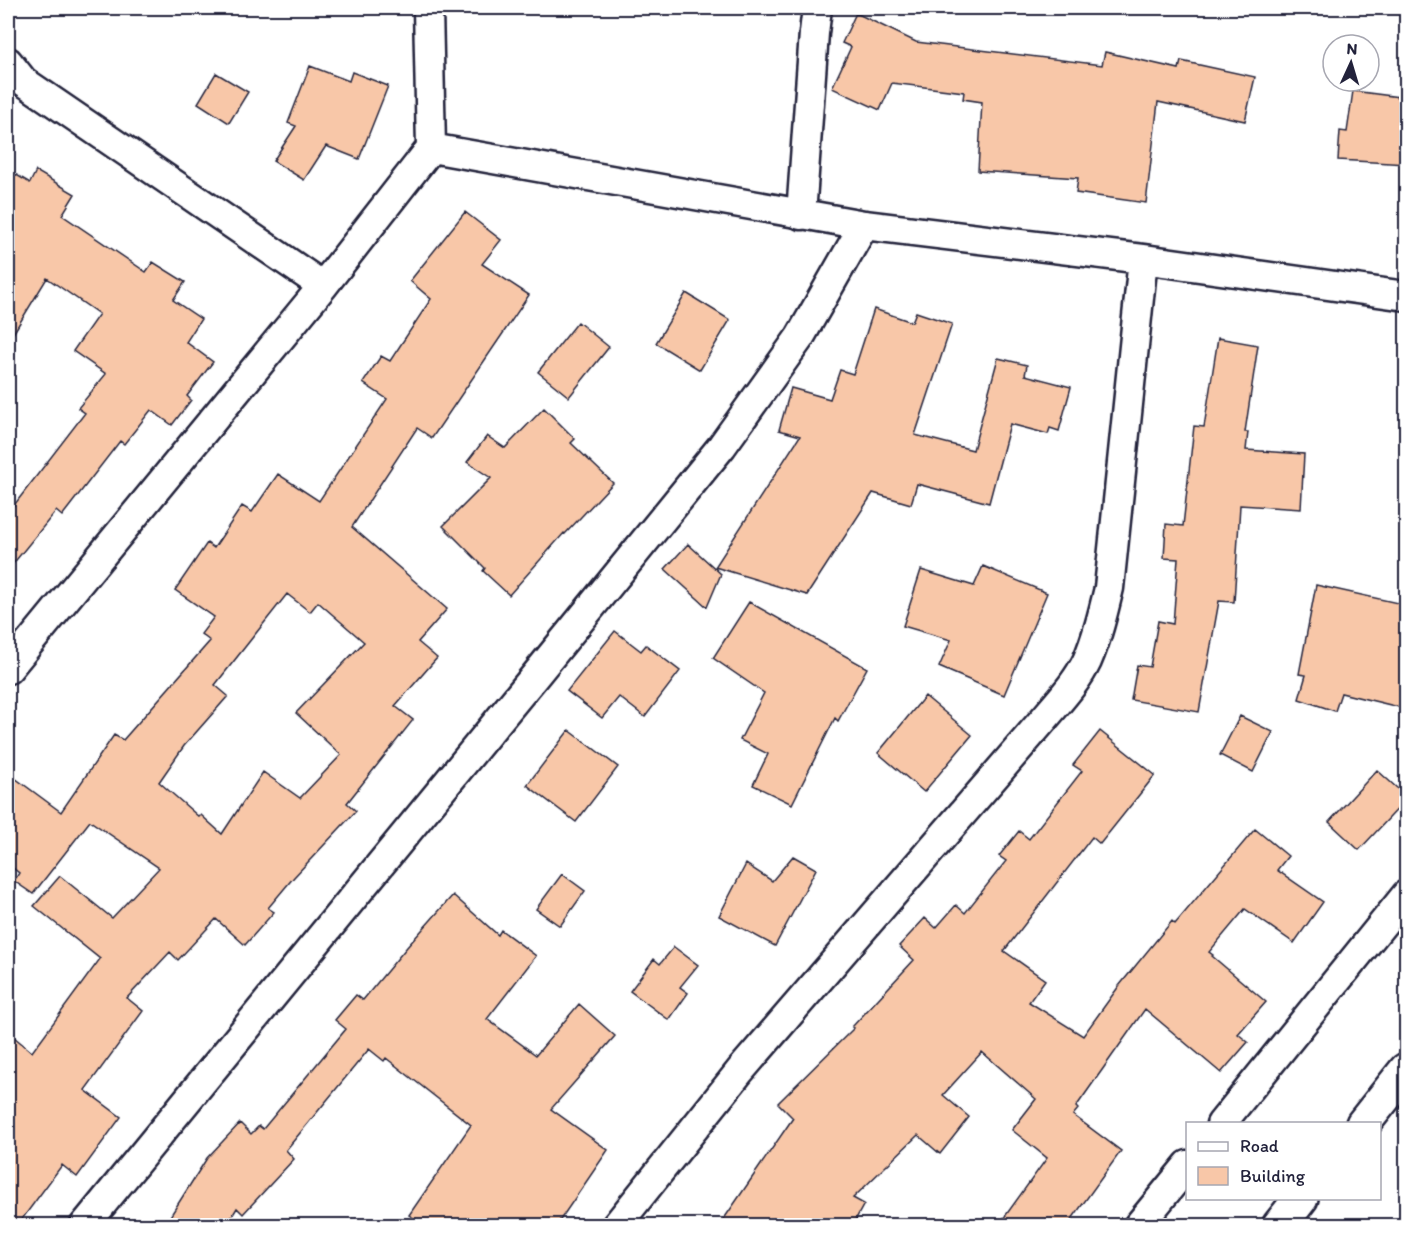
<svg xmlns="http://www.w3.org/2000/svg" width="1414" height="1233" viewBox="0 0 1414 1233" font-family="Itim,sans-serif">
	<style>
		.building { fill: #f8c7a8; stroke: #22223b; stroke-width: 1.5; fill-rule: evenodd }
		.lines { fill: none; stroke-linecap: round; stroke-linejoin: round }
		.street-casing { stroke: #22223b; stroke-width: 33 }
		.secondary-casing { stroke: #22223b; stroke-width: 38 }
		.street { stroke: #fff; stroke-width: 28 }
		.secondary { stroke: #fff; stroke-width: 33 }
	</style>
	<rect width="100%" height="100%" fill="#fff"/>
	<filter id="ink" filterUnits="userSpaceOnUse"><feTurbulence type="fractalNoise" baseFrequency=".0167" numOctaves="2"/><feDisplacementMap in="SourceGraphic" scale="12" xChannelSelector="R" yChannelSelector="G"/><feConvolveMatrix kernelMatrix="1 2 1 2 8 2 1 2 1" color-interpolation-filters="sRGB"/></filter>
	<g filter="url(#ink)">
		<path class="building" d="M856 13 916 42 1102 65 1105 52 1179 69 1181 61 1255 77 1245 121 1158 102 1146 203 1076 193 1078 178 978 171 982 102 963 99 964 92 892 83 880 110 832 88 851 47 842 43Z
			M310 66 349 81 352 72 388 86 359 159 326 146 304 180 273 161 296 126 288 123Z
			M216 73 248 92 229 123 198 103Z
			M1353 91 1407 98V164L1338 160 1340 131 1347 132Z
			M8 170 30 183 36 171 75 194 62 215 146 272 153 262 185 282 173 300 201 319 186 342 213 362 187 396 191 400 172 425 151 410 124 444 120 441 62 516 56 511 8 570V513L85 413 78 408 106 374 73 351 99 314 47 278 8 342Z
			M465 212 501 240 482 264 529 295 432 438 417 428 352 527 447 609 418 642 437 658 395 706 413 720 347 803 356 811 294 877 268 908 274 912 245 945 216 919 178 960 170 952 127 998 143 1011 85 1090 121 1117 77 1177 62 1165 17 1226H8V1032L32 1052 100 959 34 906 60 876 112 918 159 868 90 821 33 894 14 881 19 873 8 864V773L61 812 114 735 123 740 210 641 201 634 214 617 175 590 207 543 214 548 242 506 252 512 278 474 319 501 387 399 363 383 381 356 390 361 431 299 410 281ZM287 594 310 612 318 602 364 642 296 713 341 755 300 798 263 772 222 834 201 815 199 817 159 782 184 746 228 696 215 685Z
			M686 293 730 320 700 370 656 343Z
			M874 309 912 322 916 312 952 324 915 435 973 450 998 358 1027 365 1025 375 1071 387 1059 431 1050 428 1048 434 1010 424 989 503 917 484 911 504 873 493 807 595 715 567 800 436 779 430 791 388 830 399 840 370 853 374Z
			M578 322 609 347 569 397 538 372Z
			M1218 338 1258 345 1245 432H1248L1246 450 1304 454 1301 509 1240 505 1234 602 1219 601 1199 712 1131 700 1137 665 1150 667 1158 621 1173 624 1178 559 1164 558 1166 524 1183 526 1194 426 1204 427Z
			M544 408 575 439 571 443 613 483 565 534 564 533 509 595 483 571 485 568 443 526 491 478 467 462 487 436 505 448Z
			M688 544 721 574 707 607 665 569Z
			M983 566 1047 593 1004 695 939 667 951 640 903 626 921 570 974 586Z
			M1316 585 1407 605V709L1341 693 1335 711 1299 699 1306 675 1299 674Z
			M749 602 867 668 838 721 835 718 792 804 753 785 768 754 740 740 764 693 713 658Z
			M615 631 641 651 646 645 680 671 645 717 619 697 602 718 567 691Z
			M925 696 972 735 924 792 878 753Z
			M1240 716 1273 732 1253 772 1220 755Z
			M569 730 618 767 576 822 527 785Z
			M1100 731 1155 775 1100 844 1092 837 1004 951 1045 980 1029 1002 1083 1036 1119 986 1172 921 1175 924 1255 829 1288 856 1277 870 1323 902 1294 943 1245 909 1209 952 1213 955 1212 956 1266 1002 1238 1034 1248 1042 1221 1073 1145 1009 1076 1107 1078 1109 1073 1115 1121 1151 1067 1226H998L1047 1158 1012 1130 1036 1099 982 1052 943 1095 969 1117 940 1154 918 1135 853 1198 864 1204 852 1226H719L793 1118 778 1103 854 1028 852 1027 914 960 899 946 925 918 936 928 956 905 965 913 1006 861 999 856 1019 831 1029 839 1082 771 1073 765Z
			M1377 770 1407 797V799L1359 850 1329 822Z
			M793 856 816 869 775 946 719 916 746 864 772 881Z
			M562 874 585 891 560 926 536 909Z
			M453 895 498 935 501 930 536 956 487 1019 536 1055 579 1004 615 1036 551 1109 608 1150 556 1226H425L409 1215 471 1125 386 1058 384 1061 369 1049 286 1150 294 1159 243 1214 237 1208 226 1226H164L207 1158 240 1123 251 1134 259 1126 263 1129 346 1029 335 1020 356 995 363 1000 407 947Z
			M674 947 698 965 680 987 688 993 669 1020 630 991 654 959 660 964Z"/>
		<g class="lines">
			<g class="street-casing">
				<path id="street" d="M8 62 23 81 323 286
					M431 148 864 225 1143 259 1406 296
					M801 215 814 33 817 8
					M8 669 323 286 431 148 428 8
					M1221 1124 1406 895
					M84 1226 534 677 722 446 800 337 864 225
					M616 1226 740 1071 1044 719C1059 701 1077 682 1087 661 1097 638 1103 613 1109 588L1143 259
					M1138 1226 1188 1165"/>
			</g>
			<g class="secondary-casing">
				<path id="secondary" d="M1363 1124 1406 1070
					M1279 1226 1301 1198"/>
			</g>
			<use href="#street" class="street"/>
			<use href="#secondary" class="secondary"/>
		</g>
	</g>
	<rect width="1414" height="1233" fill="none" stroke="#fff" stroke-width="30"/>
	<rect x="15" y="15" width="1384" height="1203" fill="none" stroke="#22223b" stroke-width="2" filter="url(#ink)"/>
	<rect x="1186" y="1122" width="195" height="78" fill="#ffffff" stroke="#a7a7b1" stroke-width="1.5"/>
	<rect x="1198" y="1142" width="30" height="9" fill="#ffffff" stroke="#a7a7b1" stroke-width="1.5"/>
	<text x="1240" y="1152" font-size="18" fill="#22223b">Road</text>
	<rect x="1198" y="1167" width="30" height="18" fill="#f8c7a8" stroke="#a7a7b1" stroke-width="1.5"/>
	<text x="1240" y="1182" font-size="18" fill="#22223b">Building</text>
	<g transform="translate(1351 63) rotate(4)"><circle r="28" fill="#ffffff" stroke="#a7a7b1" stroke-width="1.5"/>
	<path d="M0-4.5L10 22L0 15L-10 22Z" fill="#22223b"/>
	<text y="-9" font-size="16" font-weight="bold" text-anchor="middle" fill="#22223b">N</text>
	</g>
</svg>
